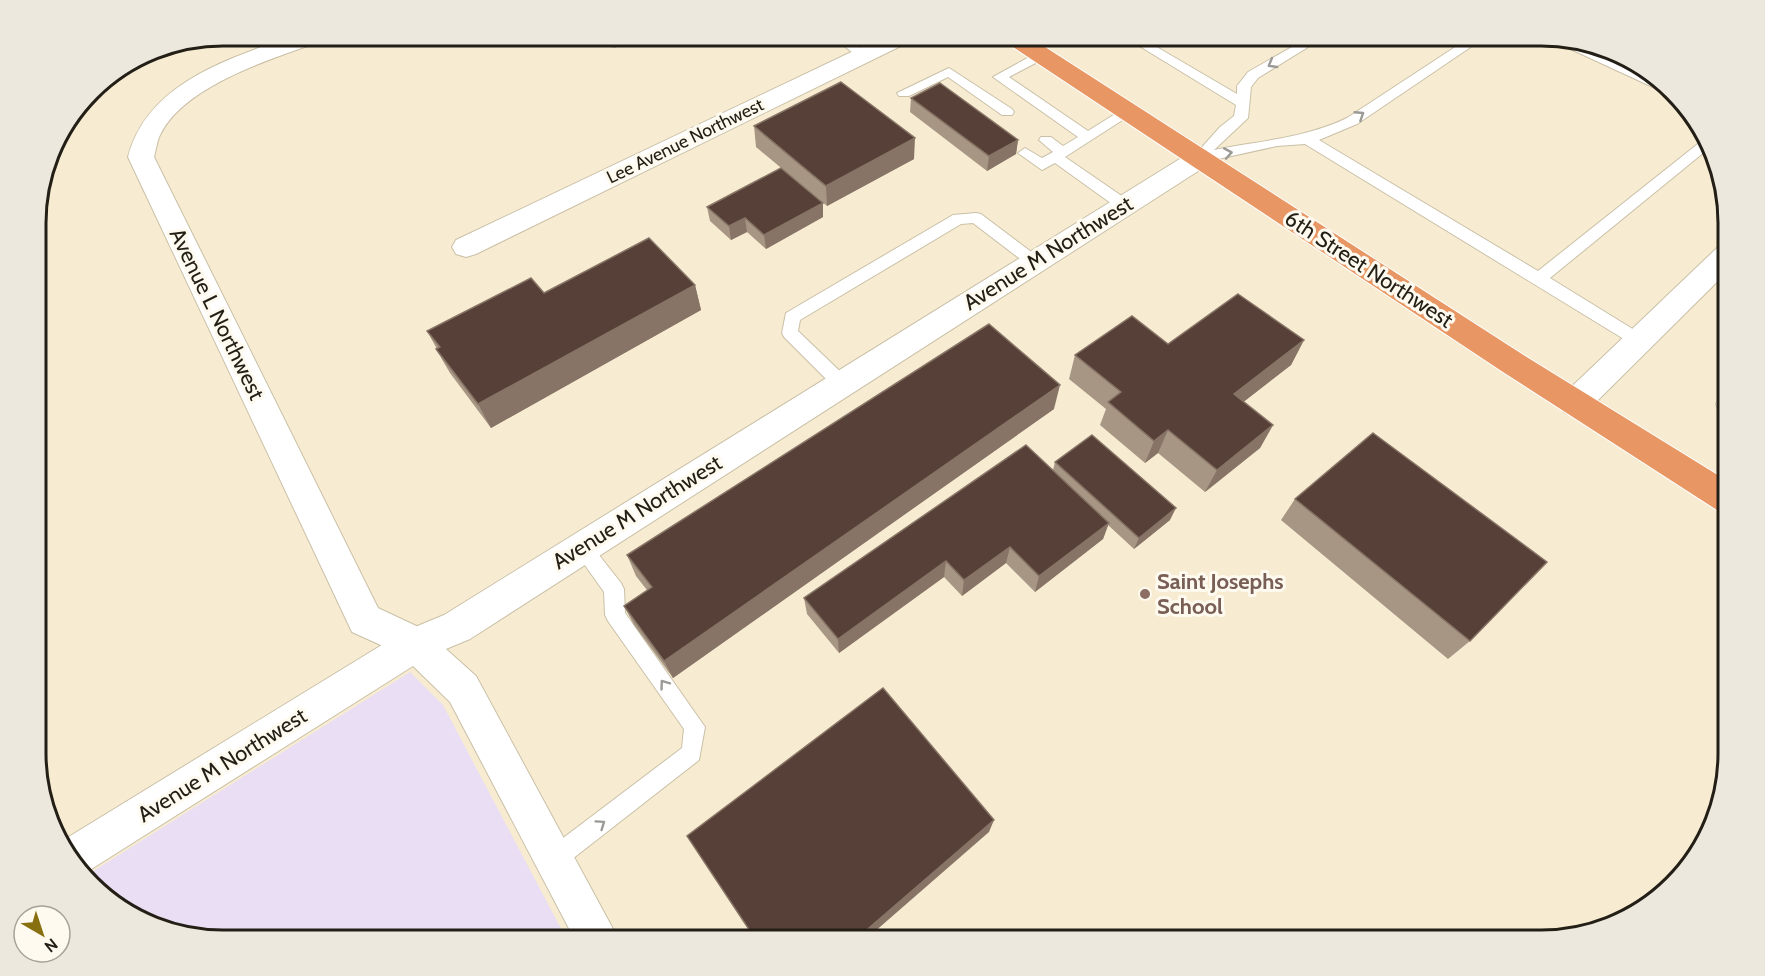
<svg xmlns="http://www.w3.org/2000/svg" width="1765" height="976" viewBox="0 0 1765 976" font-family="Cabin,sans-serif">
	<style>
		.industrial { fill: #e9def3 }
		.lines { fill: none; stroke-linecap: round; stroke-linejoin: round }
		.service-casing { stroke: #cac0a7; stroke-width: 2 }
		.minor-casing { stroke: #cac0a7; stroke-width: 2 }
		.tertiary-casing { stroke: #cac0a7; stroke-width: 2 }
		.trunk-casing { stroke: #fff; stroke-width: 2 }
		.service { fill: #fff; fill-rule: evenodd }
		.minor { fill: #fff; fill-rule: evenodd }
		.tertiary { fill: #fff; fill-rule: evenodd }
		.trunk { fill: #e89764; fill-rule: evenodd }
		.wall { fill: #a79684 }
		.shaded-wall { fill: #877466 }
		.building { fill: #574037; stroke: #877466; stroke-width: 1.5 }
		.oneway { stroke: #9c9a96 }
		.education-dot { fill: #8d6e63; stroke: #fefaef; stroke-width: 2 }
		.labels { text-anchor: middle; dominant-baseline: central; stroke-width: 6; stroke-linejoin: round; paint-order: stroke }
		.far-street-label { font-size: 18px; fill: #231f16; stroke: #fefaef }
		.street-label { font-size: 22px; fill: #231f16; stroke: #fefaef }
		.education-label { font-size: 22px; font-weight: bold; fill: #785e54; stroke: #fefaef; text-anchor: start }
		.rim { fill: none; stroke: #231f16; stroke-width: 3 }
	</style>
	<rect width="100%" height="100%" fill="#f7ecd2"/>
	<path class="industrial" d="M410 672 443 705 567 940H223L130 915 87 875Z"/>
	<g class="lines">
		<g class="service-casing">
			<path id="service" d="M601 36H614L621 43 615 47 611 46Z
				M832 36H846L870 55 869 58H859Z
				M1123 36H1138L1237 94V86L1248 72 1311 36H1326L1258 78 1251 87 1248 118 1214 150C1259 141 1306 138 1347 118L1472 36H1487L1357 124 1319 140 1538 271 1704 139 1708 149 1550 278 1644 336 1646 340 1644 344H1632L1305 144 1277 146 1200 163 1195 161 1193 158 1195 155 1220 127 1234 116 1236 105Z
				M1563 41C1598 51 1638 64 1665 89H1657L1564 46Z
				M1040 51 1045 52 1046 55 1045 58 1009 77 1088 131 1123 109 1128 108 1135 112 1065 157 1129 201 1131 205 1129 209H1119L1055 163 1042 170 1018 153 1025 148 1042 158 1053 152 1039 140 1041 137H1051L1063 146 1078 137 993 77Z
				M949 68 1012 109 1014 112 1012 115H1002L948 77 909 96H899L897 93Z
				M976 213 981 214 1038 257 1041 261 1038 265H1028L973 223 961 224 800 320 798 331 847 378 849 383 847 388 841 390 835 388 784 337 782 333 786 313 953 215Z
				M1729 392V413L1718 409 1716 404 1723 394Z
				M581 539 588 541 621 583 624 589 625 613 705 727 699 760 562 867 554 870 546 867 543 859 546 851 682 748 684 729 608 621 605 615 604 592 572 547 574 541Z"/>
		</g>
		<g class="minor-casing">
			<path id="minor" d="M292 36H325L322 41C274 58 184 85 160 135 157 141 156 150 154 157L378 608 429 632 434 644 429 656 416 661 352 632 128 157C147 83 228 59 292 36Z
				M885 36H914L911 41 476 254 466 257 456 254 452 247 456 240Z
				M1729 243V270L1586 412 1575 415 1564 412 1559 403 1564 394 1719 246Z"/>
		</g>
		<g class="tertiary-casing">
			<path id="tertiary" d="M1200 150 1209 152 1213 158 1209 164 470 639 446 649 476 676 619 940H575L450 702 413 666 85 873 68 857 62 841 403 632 444 615 1191 152Z"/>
		</g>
		<g class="trunk-casing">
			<path id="trunk" d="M1001 36H1028L1525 356 1729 482V514L1717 510 1503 372 1004 41Z"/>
		</g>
		<use href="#service" class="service"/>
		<use href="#minor" class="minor"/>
		<use href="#tertiary" class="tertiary"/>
		<use href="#trunk" class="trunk"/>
	</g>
	<path class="wall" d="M911 98 1018 140 1016 154 987 171 910 112Z
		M754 126 914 159 827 206 756 147Z
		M823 203V217L766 249 747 232 731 240 710 221 707 207Z
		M695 285 701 310 491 428 450 373 436 349H437L427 331 544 293Z
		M1304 340 1291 365 1243 402 1273 425 1260 448 1205 492 1158 453 1145 463 1100 425 1106 409 1069 379 1075 355 1168 344Z
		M1054 409 673 678 634 625 624 606 647 590 636 576 627 555Z
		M1055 462 1170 520 1134 549 1108 525 1103 539 1035 592 1006 563 962 596 944 577 839 653 807 614 804 598 1053 470Z
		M1295 499 1470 641 1448 659 1281 520Z"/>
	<path class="shaded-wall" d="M915 138 914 159 827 206 826 186Z
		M1018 140 1016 154 987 171 989 156Z
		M823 203V217L766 249 764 235Z
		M745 218 747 232 731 240 729 226Z
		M695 285 701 310 491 428 478 404Z
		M1304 340 1291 365 1223 418 1234 394Z
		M1060 385 1054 409 673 678 664 661Z
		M1273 425 1260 448 1205 492 1217 470Z
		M1168 430 1158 453 1145 463 1154 441Z
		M1176 508 1170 520 1134 549 1139 538Z
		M1109 523 1103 539 1035 592 1039 576Z
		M1010 547 1006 563 962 596 964 580Z
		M946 561 944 577 839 653 838 639Z
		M994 820 989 832 865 940H855Z"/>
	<path class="building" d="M841 82 915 138 826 186 754 126Z
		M940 83 1018 140 989 156 911 98Z
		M781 168 823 203 764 235 745 218 729 226 707 207Z
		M649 238 695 285 478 404 436 349 440 347 427 331 531 278 544 293Z
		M1238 294 1304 340 1234 394 1273 425 1217 470 1168 430 1154 441 1108 402 1121 392 1075 355 1132 316 1168 344Z
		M989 324 1060 385 664 661 624 606 652 587 627 555Z
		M1373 433 1547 562 1470 641 1295 499Z
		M1092 435 1176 508 1139 538 1055 462Z
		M1026 445 1109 523 1039 576 1010 547 964 580 946 561 838 639 804 598Z
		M883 688 994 820 855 940H756L687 836Z"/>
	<defs><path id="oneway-chevron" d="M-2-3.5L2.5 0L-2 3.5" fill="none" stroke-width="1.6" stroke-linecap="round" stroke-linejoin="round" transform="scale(1.5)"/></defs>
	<g class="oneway">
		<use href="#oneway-chevron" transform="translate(1272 64) rotate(150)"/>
		<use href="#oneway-chevron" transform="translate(1360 115) rotate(-33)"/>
		<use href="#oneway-chevron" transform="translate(1228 153) rotate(-10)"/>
		<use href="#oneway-chevron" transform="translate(664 684) rotate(-126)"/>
		<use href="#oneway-chevron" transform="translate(601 824) rotate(-35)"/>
	</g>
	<circle class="education-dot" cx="1145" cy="594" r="6"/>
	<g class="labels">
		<g class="far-street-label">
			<text transform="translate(685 141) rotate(-26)">Lee Avenue Northwest</text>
		</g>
		<g class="street-label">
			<text transform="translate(1048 253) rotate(-32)">Avenue M Northwest</text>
			<text transform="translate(1369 269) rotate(33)">6th Street Northwest</text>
			<text transform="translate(217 314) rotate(64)">Avenue L Northwest</text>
			<text transform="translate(637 512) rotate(-32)">Avenue M Northwest</text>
			<text transform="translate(222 765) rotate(-32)">Avenue M Northwest</text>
		</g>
		<g class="education-label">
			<text x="1157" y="581">Saint Josephs<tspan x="1157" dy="25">School</tspan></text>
		</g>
	</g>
	<path d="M0 0H1765V976H0ZM223 46H1541A177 177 0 0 1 1718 223V753A177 177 0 0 1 1541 930H223A177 177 0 0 1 46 753V223A177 177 0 0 1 223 46Z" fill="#ece8de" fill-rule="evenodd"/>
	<path class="rim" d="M223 46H1541A177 177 0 0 1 1718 223V753A177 177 0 0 1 1541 930H223A177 177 0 0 1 46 753V223A177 177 0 0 1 223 46Z"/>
	<g transform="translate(42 934) rotate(141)"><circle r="28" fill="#fefaef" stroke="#a6a298" stroke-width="1.5"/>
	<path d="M0-4.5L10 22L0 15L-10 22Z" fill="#886f0f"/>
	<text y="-9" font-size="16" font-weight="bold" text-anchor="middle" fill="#231f16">N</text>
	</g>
</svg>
